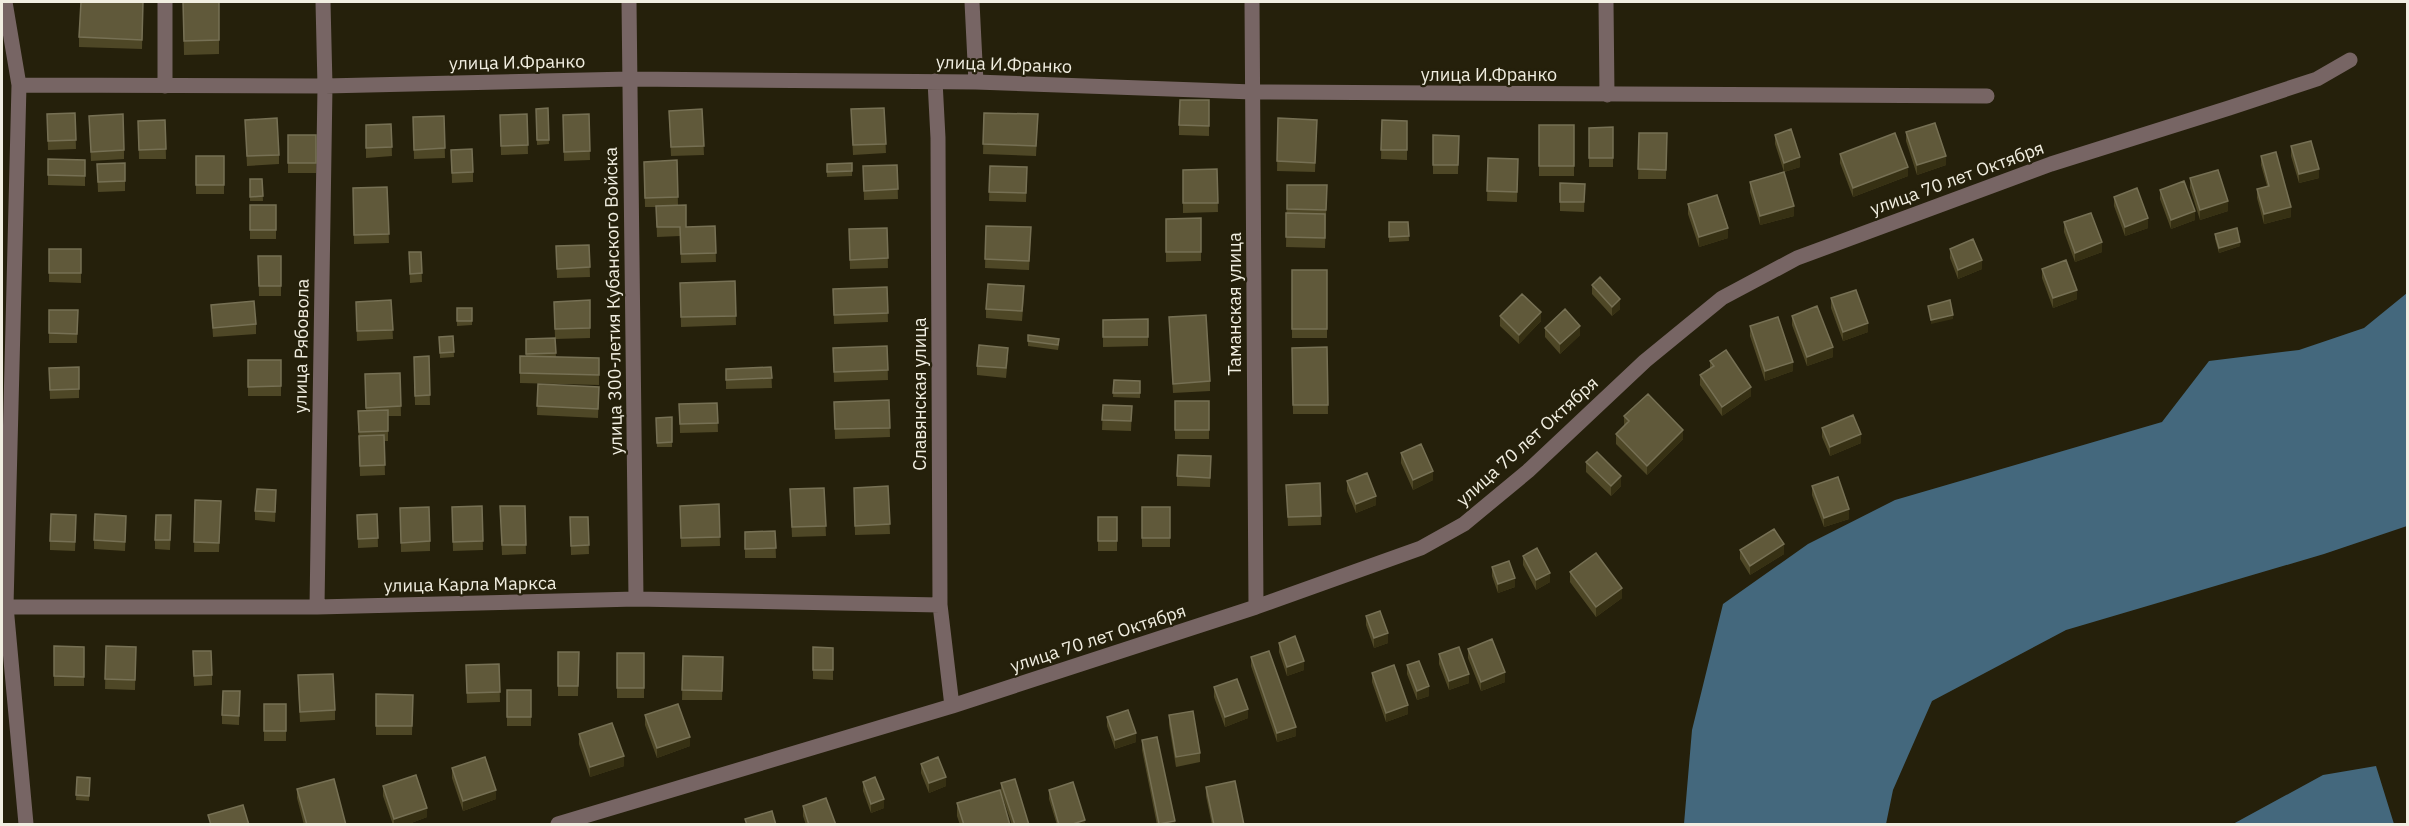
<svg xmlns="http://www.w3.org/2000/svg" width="2409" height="826" viewBox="0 0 2409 826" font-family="'IBM Plex Sans',sans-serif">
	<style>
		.water { fill: #44687d }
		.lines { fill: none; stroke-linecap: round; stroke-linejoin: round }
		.street { stroke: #776564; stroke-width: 15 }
		.wall { fill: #4e4726 }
		.shaded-wall { fill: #363013 }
		.building { fill: #60593a; stroke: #767054; stroke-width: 1.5 }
		.labels { text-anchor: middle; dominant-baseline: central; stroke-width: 4.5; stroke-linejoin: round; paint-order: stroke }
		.street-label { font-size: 18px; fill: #f1eee1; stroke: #25200b }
	</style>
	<rect width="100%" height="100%" fill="#25200b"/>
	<path class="water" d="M2407 290V526L2324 554 2066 630 1932 701 1893 790 1886 824H1684L1692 730 1723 604 1808 544 1895 500 2162 422 2209 361 2299 350 2364 328 2407 293Z
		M2376 766 2394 824H2233L2323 775Z"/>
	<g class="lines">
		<path class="street" d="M5 2 19 85 6 606 26 824
			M629 2 636 599
			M972 2 976 82
			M1252 2 1256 607
			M1606 2 1607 95
			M935 81 938 138 940 605 952 706
			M19 85 325 86 630 79 976 82 1253 92 1987 96
			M165 86V2
			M2 607H317L636 599 940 605
			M317 607 325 86 323 2
			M558 824 952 706 1256 607 1421 548 1464 524 1528 471 1645 361 1722 298 1797 258 2051 164 2229 108 2317 79 2350 60"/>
	</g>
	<path class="wall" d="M143 2 142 49 79 47V37Z
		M183 2H219V54L184 55Z
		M1209 100V136L1179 135V125Z
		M548 108 549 144 537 145 536 109Z
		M884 108 886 153 853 155 851 109Z
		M702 109 704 155 671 156 669 111Z
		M75 113 76 149 48 150 47 114Z
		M984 113 1038 114 1036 156 983 154Z
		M527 114 528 154 501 155 500 115Z
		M589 114 590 160 564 161 563 115Z
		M89 116 124 150V159L91 161Z
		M444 116 445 158 414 159 413 117Z
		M1278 118 1317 120 1315 172 1277 171Z
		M165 120 166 159H139L138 121Z
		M245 120 279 155V164L247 166Z
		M1382 120 1407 121V160L1381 159Z
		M391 124 392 156 366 158V125Z
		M1539 125H1574V176H1539Z
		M1613 127V167H1589V128Z
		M1906 132 1946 165 1917 175 1906 141Z
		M1639 133H1667L1666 179H1638Z
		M288 135H316V173H288Z
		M1433 135 1459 136 1458 174H1433Z
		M1775 135 1800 167 1784 172 1775 144Z
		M2291 146 2319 178 2299 183 2291 156Z
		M451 150 473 172V182L452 183Z
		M1840 154 1908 176 1853 197 1840 163Z
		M196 156H224V194H196Z
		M2261 156 2291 217 2264 224 2257 198V189L2267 186 2261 165Z
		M1488 158 1518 159 1517 202 1487 201Z
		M48 159 85 160V186L48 185Z
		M677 160 678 205 686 227 715 226 716 262 681 263 680 236 657 237 656 207H645L644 162Z
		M125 163V191L98 192 97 164Z
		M852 163V176L827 177V164Z
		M897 165 898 199 864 200 863 166Z
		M990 166 1027 167 1026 202 989 201Z
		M1217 169 1218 212 1183 213V170Z
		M2190 178 2228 211 2200 220 2190 188Z
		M250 179H262L263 201H250Z
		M1750 182 1794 216 1760 225 1750 192Z
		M1560 183 1585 184 1584 212 1560 211Z
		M1287 185H1327L1325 248 1286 247Z
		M387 187 389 243 354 244 353 188Z
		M2160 190 2195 220 2171 229 2160 199Z
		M2114 197 2148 228 2125 236 2114 206Z
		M1688 204 1728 238 1699 247 1688 214Z
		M250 205H276V239H250Z
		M1201 218V261L1166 262V219Z
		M1389 222H1408L1409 241 1389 242Z
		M2064 222 2102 252 2075 262 2064 232Z
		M986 226 1031 227 1029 270 985 268Z
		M887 228 888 268 850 269 849 229Z
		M2215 234 2240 246 2219 253 2215 239Z
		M589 245 590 277 557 278 556 246Z
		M49 249H81V283L49 282Z
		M1950 249 1982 269 1958 279 1950 258Z
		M409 252H421L422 282 410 283Z
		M258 256H281V296H259Z
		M2042 269 2077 299 2053 308 2042 278Z
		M1292 270H1327V338H1292Z
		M735 281 736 325 681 327 680 283Z
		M1592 285 1620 309 1612 316 1592 294Z
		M887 287 888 322 834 324 833 289Z
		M1024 296 1022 321 986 318V309Z
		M1831 298 1868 332 1843 341 1831 308Z
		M391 300 393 339 357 341 356 302Z
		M590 300V338L555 339 556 357 599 358V385L520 383V356H526V339L555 338 554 302Z
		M211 305 256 324V334L213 337Z
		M457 308H472V325L457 326Z
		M49 310H78L77 343H49Z
		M1500 316 1541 321 1519 344 1500 326Z
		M1792 316 1833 357 1807 366 1792 325Z
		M1169 317 1210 381V391L1173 393Z
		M1148 319V346L1103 347V320Z
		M1750 326 1793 371 1765 381 1750 336Z
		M1545 328 1580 335 1560 354 1545 337Z
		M453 336 454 357 440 358 439 337Z
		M1028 341 1059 344 1058 350 1028 346Z
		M887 346 888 380 834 382 833 348Z
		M1327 347 1328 414H1293L1292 348Z
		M429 356 430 405H415L414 357Z
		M1008 357 1006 378 977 375V366Z
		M248 360H281V396H248Z
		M1710 361 1751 396 1722 416 1700 385V375L1710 369Z
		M79 367V398L50 399 49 368Z
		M771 367 772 388 726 389V369Z
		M400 373 401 416H388V441H384L385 475 360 476 358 411 366 410 365 374Z
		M1114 380 1140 381V398L1113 397Z
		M538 384 599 387 598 418 537 415Z
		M889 400 890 437 835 439 834 402Z
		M1175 401H1209V439H1175Z
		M717 403 718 432 680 433 679 404Z
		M1103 405 1132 406 1131 431 1102 430Z
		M1624 416 1683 439 1647 475 1616 444V434L1624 426Z
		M656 418 672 442V447H657Z
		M1822 428 1861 443 1830 456 1822 437Z
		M1401 453 1433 480 1413 490 1401 463Z
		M1211 456 1210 487 1177 486V476Z
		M1586 462 1621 486 1611 496 1586 472Z
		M1347 481 1376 505 1356 513 1347 491Z
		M1320 483 1321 525 1288 526 1286 485Z
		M888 486 890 534 855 535 854 488Z
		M1812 486 1849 519 1824 527 1812 495Z
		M824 488 826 536 792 537 790 489Z
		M195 500 221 501 219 552H194Z
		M276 500 275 522 255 520V511Z
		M719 504 720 546 681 547 680 506Z
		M482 506 483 550 453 551 452 507Z
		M500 506H525L526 554 502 555Z
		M1142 507H1170V547H1142Z
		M400 508 430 541V551L401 552Z
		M377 514 378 547 358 548 357 515Z
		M570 517H588L589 554 571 555Z
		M1098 517H1117V551H1098Z
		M76 525 75 551 50 550V541Z
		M126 525 125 551 94 549V540Z
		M171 525 170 550 155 549V540Z
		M775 531 776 558H745V532Z
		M1740 550 1784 554 1750 575 1740 559Z
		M1523 556 1550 582 1536 590 1523 565Z
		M1492 567 1515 587 1498 593 1492 576Z
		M1570 572 1622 598 1596 617 1570 582Z
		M1366 616 1388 643 1374 648 1366 625Z
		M1279 643 1304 670 1287 676 1279 652Z
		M54 646 84 647V686H54Z
		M106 646 136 647 135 690 105 689Z
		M813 647 833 648V680L813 679Z
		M1468 649 1505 682 1481 691 1468 658Z
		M193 651 212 675V685L194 686Z
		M558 652H579L578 696H558Z
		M617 653H644V698H617Z
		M1439 654 1469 683 1449 690 1439 664Z
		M683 656 723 657 722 700H682Z
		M1251 657 1296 736 1277 742 1251 666Z
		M499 664 500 702 467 703 466 665Z
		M1407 665 1429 696 1417 700 1407 674Z
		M1372 673 1408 714 1386 722 1372 682Z
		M298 685 335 710V720L300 722Z
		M1214 687 1248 718 1225 727 1214 697Z
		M507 690H531V726H507Z
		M240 691 239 725 222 724V715Z
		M376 694 413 695 412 735H376Z
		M264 704H286V741H264Z
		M645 715 690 746 657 758 645 725Z
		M1169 715 1200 753V762L1176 767 1169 725Z
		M1107 717 1136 742 1115 749 1107 726Z
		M579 734 624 766 590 777 579 744Z
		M1142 740 1175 825H1157L1142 750Z
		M921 764 946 786 929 793 921 773Z
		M452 768 496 799 463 811 452 778Z
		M77 777 90 778 89 801 76 800Z
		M863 782 884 808 871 813 863 791Z
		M1001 783 1029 825H1012L1001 792Z
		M383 786 427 817 406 825H393L383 796Z
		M1206 787 1244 825H1212L1206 796Z
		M297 789 346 825H304L297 798Z
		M1049 790 1085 825H1057L1049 799Z
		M957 803 1010 825H960L957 816Z
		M803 806 836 825H806L803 816Z"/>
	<path class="shaded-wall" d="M1946 156V165L1917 175V165Z
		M1800 157V167L1784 172V163Z
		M1908 167V176L1853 197V188Z
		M2319 169V178L2299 183V174Z
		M2228 201V211L2200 220V210Z
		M1794 206V216L1760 225V216Z
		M2291 207V217L2264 224V214Z
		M2195 211V220L2171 229V220Z
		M2148 218V228L2125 236V227Z
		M1728 228V238L1699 247V237Z
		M2102 242V252L2075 262V253Z
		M2240 242V246L2219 253V248Z
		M1982 260V269L1958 279V270Z
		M2077 290V299L2053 308V298Z
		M1620 299V309L1612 316V307Z
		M1541 312V321L1519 344V335Z
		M1953 315V319L1931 324V320Z
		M1868 323V332L1843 341V332Z
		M1580 326V335L1560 354V344Z
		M1833 347V357L1807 366V357Z
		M1793 362V371L1765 381V371Z
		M1751 387V396L1722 416V407Z
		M1683 430V439L1647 475V466Z
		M1861 434V443L1830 456V447Z
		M1433 471V480L1413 490V480Z
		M1621 476V486L1611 496V486Z
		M1376 496V505L1356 513V504Z
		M1849 509V519L1824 527V518Z
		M1784 544V554L1750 575V566Z
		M1550 573V582L1536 590V580Z
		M1515 578V587L1498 593V584Z
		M1622 588V598L1596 617V607Z
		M1388 633V643L1374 648V638Z
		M1304 661V670L1287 676V667Z
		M1505 672V682L1481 691V682Z
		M1469 674V683L1449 690V681Z
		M1429 686V696L1417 700V691Z
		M1408 705V714L1386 722V713Z
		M1248 709V718L1225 727V717Z
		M1296 727V736L1277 742V733Z
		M1136 733V742L1115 749V740Z
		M690 737V746L657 758V748Z
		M624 756V766L590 777V767Z
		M946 777V786L929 793V783Z
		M496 790V799L463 811V801Z
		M884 799V808L871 813V804Z
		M427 808V817L406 825H394V819Z
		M1085 820V825H1070Z
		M1175 821V825H1159Z"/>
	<path class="building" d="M81 2H143L142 40 79 37Z
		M183 2H219V40L184 41Z
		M1180 100H1209V126L1179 125Z
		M548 108 549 140H537L536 109Z
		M884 108 886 144 853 145 851 109Z
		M702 109 704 146 671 147 669 111Z
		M75 113 76 140 48 141 47 114Z
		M984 113 1038 114 1036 146 983 144Z
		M123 114 124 150 91 152 89 116Z
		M527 114 528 145 501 146 500 115Z
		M589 114 590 151 564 152 563 115Z
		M444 116 445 148 414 150 413 117Z
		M277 118 279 155 247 156 245 120Z
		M1278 118 1317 120 1315 163 1277 161Z
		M165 120 166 149 139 150 138 121Z
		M1382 120 1407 121V150H1381Z
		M1935 123 1946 156 1917 165 1906 132Z
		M391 124 392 147 366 148V125Z
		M1539 125H1574V166H1539Z
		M1613 127V158H1589V128Z
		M1791 129 1800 157 1784 163 1775 135Z
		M1639 133H1667L1666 170 1638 169Z
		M1895 133 1908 167 1853 188 1840 154Z
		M288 135H316V163H288Z
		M1433 135 1459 136 1458 165H1433Z
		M2311 141 2319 169 2299 174 2291 146Z
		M472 149 473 172 452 173 451 150Z
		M2276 152 2291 207 2264 214 2257 189 2269 186 2261 156Z
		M196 156H224V185H196Z
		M1488 158 1518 159 1517 192 1487 191Z
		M48 159 85 160V176L48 175Z
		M677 160 678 197 645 198 644 162Z
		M125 163V181L98 182 97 164Z
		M852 163V171L827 172V164Z
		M897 165 898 189 864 191 863 166Z
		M990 166 1027 167 1026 193 989 192Z
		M1217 169 1218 203H1183V170Z
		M2218 170 2228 201 2200 210 2190 178Z
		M1784 172 1794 206 1760 216 1750 182Z
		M250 179H262L263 196 250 197Z
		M2184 181 2195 211 2171 220 2160 190Z
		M1560 183 1585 184 1584 202H1560Z
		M1287 185H1327L1326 210 1287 209Z
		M387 187 389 234 354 235 353 188Z
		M2137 188 2148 218 2125 227 2114 197Z
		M1717 195 1728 228 1699 237 1688 204Z
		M250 205H276V230H250Z
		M686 205V227L715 226 716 253 681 254 680 227H657L656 206Z
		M1286 213 1325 214V238L1286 237Z
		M2091 213 2102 242 2075 253 2064 222Z
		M1201 218V252H1166V219Z
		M1389 222H1408L1409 236 1389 237Z
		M986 226 1031 227 1029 261 985 259Z
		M887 228 888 258 850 260 849 229Z
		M2237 228 2240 242 2219 248 2215 234Z
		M1973 239 1982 260 1958 270 1950 249Z
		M589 245 590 267 557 269 556 246Z
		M49 249H81V273H49Z
		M409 252H421L422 273 410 274Z
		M258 256H281V286H259Z
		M2066 260 2077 290 2053 298 2042 269Z
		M1292 270H1327V329H1292Z
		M1600 277 1620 299 1612 307 1592 285Z
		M735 281 736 316 681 317 680 283Z
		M988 284 1024 286 1022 311 986 309Z
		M887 287 888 313 834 315 833 289Z
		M1856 290 1868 323 1843 332 1831 298Z
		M1522 294 1541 312 1519 335 1500 316Z
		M391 300 393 330 357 331 356 302Z
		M590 300V328L555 329 554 302Z
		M1950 300 1953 315 1931 320 1928 306Z
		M254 301 256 324 213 328 211 305Z
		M1817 306 1833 347 1807 357 1792 316Z
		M457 308H472V321H457Z
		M1565 309 1580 326 1560 344 1545 328Z
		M49 310H78L77 334 49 333Z
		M1206 315 1210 381 1173 384 1169 317Z
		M1778 317 1793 362 1765 371 1750 326Z
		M1148 319V337H1103V320Z
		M1028 335 1059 339 1058 345 1028 341Z
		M453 336 454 352 440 353 439 337Z
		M555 338 556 353 526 354V339Z
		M979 345 1008 348 1006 368 977 366Z
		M887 346 888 370 834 372 833 348Z
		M1327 347 1328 405H1293L1292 348Z
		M1726 350 1751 387 1722 407 1700 375 1714 366 1710 361Z
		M429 356 430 395 415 396 414 357Z
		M520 356 599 358V375L520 373Z
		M248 360H281V386L248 387Z
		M79 367V389L50 390 49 368Z
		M771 367 772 378 726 380V369Z
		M400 373 401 406 366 408 365 374Z
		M1114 380 1140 381V393H1113Z
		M538 384 599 387 598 409 537 406Z
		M1648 394 1683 430 1647 466 1616 434 1629 421 1624 416Z
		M889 400 890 428 835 429 834 402Z
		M1175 401H1209V430H1175Z
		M717 403 718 423 680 424 679 404Z
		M1103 405 1132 406 1131 421 1102 420Z
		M388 410V431L359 432 358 411Z
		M1853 415 1861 434 1830 447 1822 428Z
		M672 417V442L657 443 656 418Z
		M384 435 385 465 360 466 359 436Z
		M1421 444 1433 471 1413 480 1401 453Z
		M1597 452 1621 476 1611 486 1586 462Z
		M1178 455 1211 456 1210 478 1177 476Z
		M1367 473 1376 496 1356 504 1347 481Z
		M1838 477 1849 509 1824 518 1812 486Z
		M1320 483 1321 516 1288 517 1286 485Z
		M888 486 890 524 855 526 854 488Z
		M824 488 826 526 792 527 790 489Z
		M257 489 276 490 275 512 255 511Z
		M195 500 221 501 219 543 194 542Z
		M719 504 720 537 681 538 680 506Z
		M482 506 483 541 453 542 452 507Z
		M500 506H525L526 545H502Z
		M429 507 430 541 401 543 400 508Z
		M1142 507H1170V538H1142Z
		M51 514 76 515 75 542 50 541Z
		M95 514 126 516 125 542 94 540Z
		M377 514 378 538 358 539 357 515Z
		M156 515H171L170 540H155Z
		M570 517H588L589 545 571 546Z
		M1098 517H1117V541H1098Z
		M1774 529 1784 544 1750 566 1740 550Z
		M775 531 776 548 745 549V532Z
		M1537 548 1550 573 1536 580 1523 556Z
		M1596 553 1622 588 1596 607 1570 572Z
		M1509 561 1515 578 1498 584 1492 567Z
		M1380 611 1388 633 1374 638 1366 616Z
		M1295 636 1304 661 1287 667 1279 643Z
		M1492 639 1505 672 1481 682 1468 649Z
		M54 646 84 647V677L54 676Z
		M106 646 136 647 135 680 105 679Z
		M813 647 833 648V670H813Z
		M1459 647 1469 674 1449 681 1439 654Z
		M193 651H211L212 675 194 676Z
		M1269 651 1296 727 1277 733 1251 657Z
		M558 652H579L578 686H558Z
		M617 653H644V688H617Z
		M683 656 723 657 722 691 682 690Z
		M1419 661 1429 686 1417 691 1407 665Z
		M499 664 500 692 467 693 466 665Z
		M1394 665 1408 705 1386 713 1372 673Z
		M333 674 335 710 300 712 298 675Z
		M1237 679 1248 709 1225 717 1214 687Z
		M507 690H531V717H507Z
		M223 691H240L239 716 222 715Z
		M376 694 413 695 412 726H376Z
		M264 704H286V731H264Z
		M678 704 690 737 657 748 645 715Z
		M1128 710 1136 733 1115 740 1107 717Z
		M1193 711 1200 753 1176 757 1169 715Z
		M612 723 624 756 590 767 579 734Z
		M1157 737 1175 821 1159 824 1142 740Z
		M485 757 496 790 463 801 452 768Z
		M938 757 946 777 929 783 921 764Z
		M416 775 427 808 394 819 383 786Z
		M77 777 90 778 89 796 76 795Z
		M875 777 884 799 871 804 863 782Z
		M334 779 346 825H307L297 789Z
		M1015 779 1029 825H1015L1001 783Z
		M1235 781 1244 825H1214L1206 787Z
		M1073 782 1085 820 1070 825H1059L1049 790Z
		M1000 790 1010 825H964L957 803Z
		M826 798 836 825H809L803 806Z
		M243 805 249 825H211L208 815Z
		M772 811 776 825H747L745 819Z"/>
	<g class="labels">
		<g class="street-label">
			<text transform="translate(517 62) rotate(-1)">улица И.Франко</text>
			<text transform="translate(1004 64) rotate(2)">улица И.Франко</text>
			<text x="1489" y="74">улица И.Франко</text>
			<text transform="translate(1957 178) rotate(-20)">улица 70 лет Октября</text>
			<text transform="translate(613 301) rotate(-91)">улица 300-летия Кубанского Войска</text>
			<text transform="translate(1234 304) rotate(-90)">Таманская улица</text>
			<text transform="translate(301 346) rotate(-89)">улица Рябовола</text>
			<text transform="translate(919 394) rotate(-90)">Славянская улица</text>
			<text transform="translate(1527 441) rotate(-42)">улица 70 лет Октября</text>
			<text transform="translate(470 584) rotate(-1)">улица Карла Маркса</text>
			<text transform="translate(1098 638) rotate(-18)">улица 70 лет Октября</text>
		</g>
	</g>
	<rect width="2409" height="826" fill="none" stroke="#f1eee1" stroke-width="6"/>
</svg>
